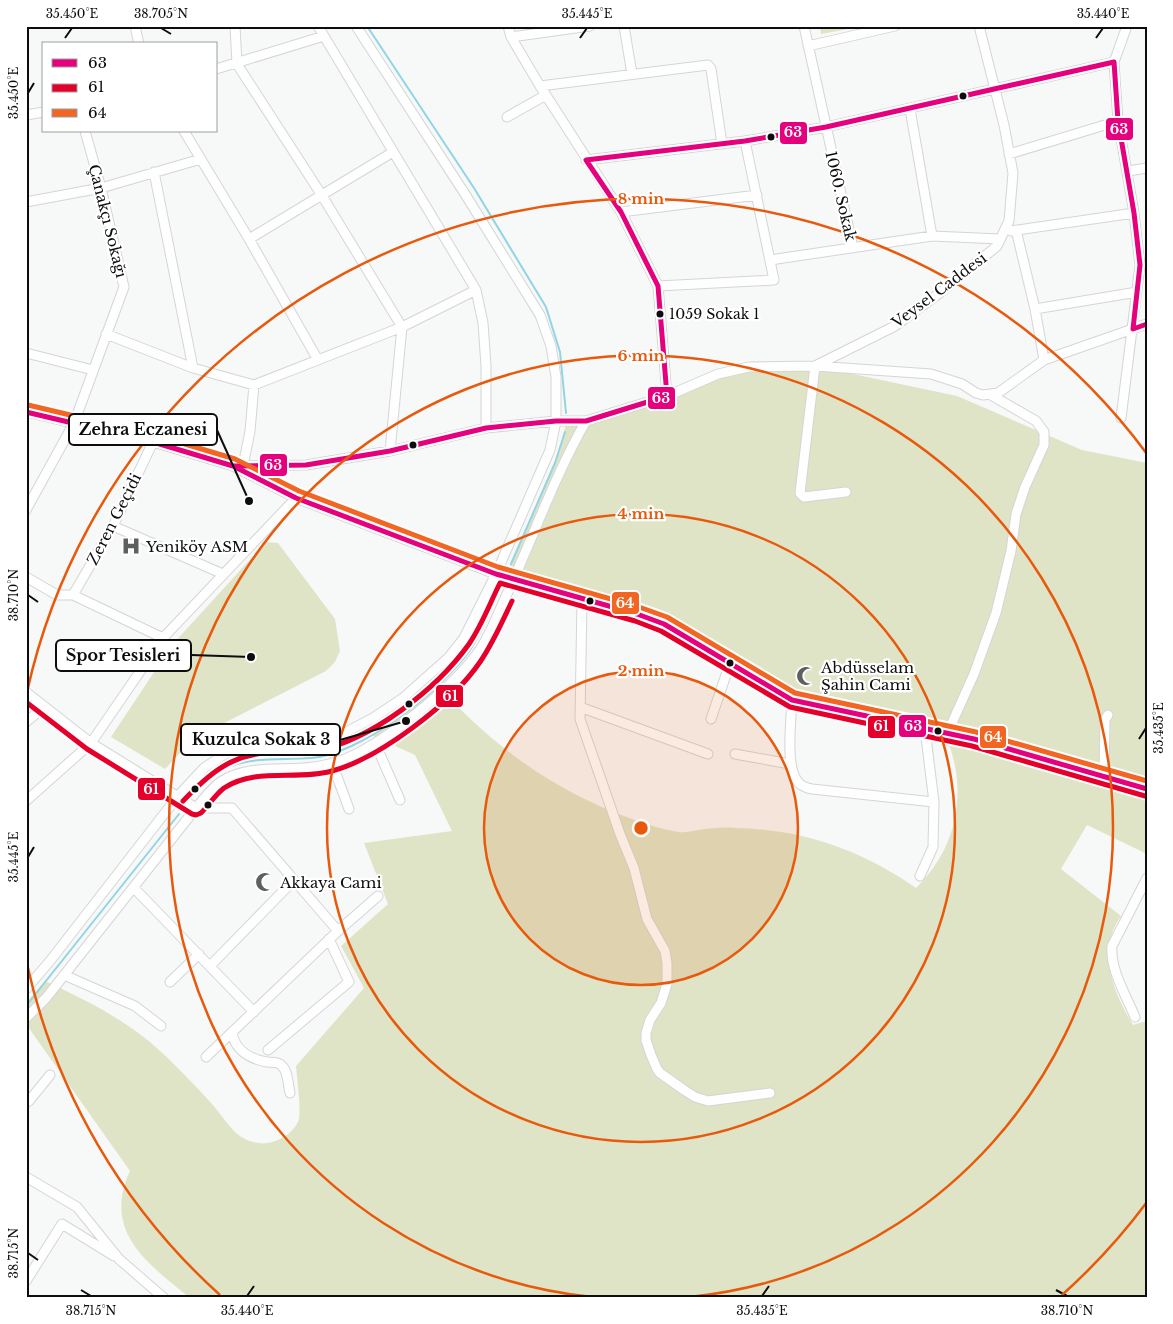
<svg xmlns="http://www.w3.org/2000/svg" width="1173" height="1324" viewBox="0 0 1173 1324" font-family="'Libre Baskerville',serif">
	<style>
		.green { fill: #dfe4c6 }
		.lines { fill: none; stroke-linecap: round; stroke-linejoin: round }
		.stream { stroke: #91d4e4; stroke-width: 2 }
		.minor-casing { stroke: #d4d5d6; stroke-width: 11 }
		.minor { stroke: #fefefe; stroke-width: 9 }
		.bus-1-casing { stroke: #fff; stroke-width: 9 }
		.bus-2-casing { stroke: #fff; stroke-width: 9 }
		.bus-3-casing { stroke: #fff; stroke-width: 9 }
		.bus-1 { stroke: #e5007d; stroke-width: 5 }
		.bus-2 { stroke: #e4002b; stroke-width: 5 }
		.bus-3 { stroke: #f26522; stroke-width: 5 }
		.ticks { fill: none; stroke: #0d0d0e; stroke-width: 2 }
		.ring { fill: none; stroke: #e8590c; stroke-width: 2.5 }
		.bus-dot { fill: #0d0d0e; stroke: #fff; stroke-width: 2 }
		.labels { text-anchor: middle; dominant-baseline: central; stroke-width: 4.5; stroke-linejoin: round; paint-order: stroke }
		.bus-label { font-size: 14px; fill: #0d0d0e; stroke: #fff; text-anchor: start }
		.street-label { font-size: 15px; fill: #0d0d0e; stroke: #fff }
		.poi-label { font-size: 15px; fill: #0d0d0e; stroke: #fff; text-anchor: start }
		.centre { fill: #e8590c; stroke: #fff; stroke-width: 2.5 }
		.ring-label { font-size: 15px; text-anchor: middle; font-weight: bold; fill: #e8590c; stroke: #fff; stroke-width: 4.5; stroke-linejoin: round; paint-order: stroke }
		.leader { fill: none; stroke: #0d0d0e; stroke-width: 2 }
		.callout-dot { fill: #0d0d0e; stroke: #fff; stroke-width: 2 }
		.callout { fill: #fff; stroke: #0d0d0e; stroke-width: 2 }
		.callout-label { font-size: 16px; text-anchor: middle; font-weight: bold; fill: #0d0d0e }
		.line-badge { stroke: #fff; stroke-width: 2 }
		.badge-label { font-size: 14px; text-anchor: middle; font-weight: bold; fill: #fff }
		.neatline { fill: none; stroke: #0d0d0e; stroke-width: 2 }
		.ticks-label { font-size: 12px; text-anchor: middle; fill: #0d0d0e }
	</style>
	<rect width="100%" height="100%" fill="#f7f8f8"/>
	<path class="green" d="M820 26H864L821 34Z
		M815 366 957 396 1082 450 1147 463V854L1087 825 1061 869 1121 916C1096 951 1113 992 1133 1025L1147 1021V1298H190C147 1263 102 1232 130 1171L26 1024V1003L45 981C82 998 118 1016 150 1042 172 1061 192 1082 212 1104 222 1115 231 1132 245 1139 257 1145 270 1145 282 1138 288 1135 297 1127 299 1119 301 1108 297 1078 296 1066L364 988 341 946 388 904 364 843 452 831 415 755 371 735 417 702 438 685C490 745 556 792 632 819 647 824 663 830 679 832 685 833 692 831 698 830 710 828 723 827 736 828 802 829 862 850 916 888 955 850 967 798 950 747L760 677 729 654 696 633 638 605 574 584 507 572 560 450 566 423H575L724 372Z
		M266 542 278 543 335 619 340 651 335 662 326 671 193 739 165 769 111 737 172 645Z"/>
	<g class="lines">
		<path class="stream" d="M367 26 474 188 546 307 560 352 566 413
			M511 564 555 463 565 432
			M210 777C242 754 275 761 312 758 362 753 442 690 470 650 483 631 491 610 500 589
			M26 1006 179 814"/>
		<g class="minor-casing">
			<path id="minor" d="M135 26 139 44
				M235 26 237 64 321 194 402 327 390 451
				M318 26 476 290 483 323 486 366V428
				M508 26 511 37 540 86 621 212 658 286 667 396
				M624 26 632 74
				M804 26 853 248
				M511 37 590 26
				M808 46 895 26
				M216 69 324 36
				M540 86 708 65 711 69 722 144
				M910 109 932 236
				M26 115 44 112
				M507 117 546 95
				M184 131 249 239 318 360
				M1009 154 1118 121
				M586 160 745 141 826 127 1114 62
				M1128 171 1147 168
				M154 172 193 368
				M26 202 101 188 201 159
				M621 212 757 195
				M1016 230 1035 309 1044 360
				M1011 231 1134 213
				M249 239 393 152
				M770 260 932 236 1000 239
				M658 286 774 280 745 141
				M1035 309 1137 292
				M106 334 193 368 254 385 402 327 476 290
				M26 353 93 370
				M26 412 153 442 233 466 296 498 496 574 637 614 664 624 792 700 974 739 1147 789
				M1121 418 1140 265 1134 213 1118 121 1114 62 1127 26
				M236 466 306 465 390 451 486 428 556 421H586L667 396 718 374 749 367 815 366 895 326 941 292 997 246 1009 221 1013 173 1004 125 979 26
				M243 466 250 431 254 385
				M846 492 804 497 800 493 815 366 931 374 962 384 976 393 983 395 998 393 1044 360 1147 324
				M26 510 74 423 124 287 101 188 85 131
				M113 526 223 574
				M26 577 57 595H73L163 638
				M73 595 113 526 153 442
				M582 599 580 719 620 834 634 868 647 919 665 951 667 963V984L661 1003 650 1020 646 1033V1040L651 1055 657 1069 660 1073 684 1090 695 1097 708 1101 770 1093
				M26 692 91 743 196 808
				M792 700C791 720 786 763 796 779 799 785 806 788 812 789L934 802 925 729
				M580 707 708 754
				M711 719 730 663
				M26 722 44 707
				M947 734 974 674 996 613 1011 551 1016 514 1025 487 1044 445V432L1036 421 991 395
				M375 743 400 800
				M735 754 790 764
				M332 763 349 809
				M1104 777 1105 720 1108 715
				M26 801 91 743 163 638 296 498
				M196 808H232L338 931
				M920 876 933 847 934 802
				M134 888 254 1012
				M210 966 294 880
				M64 975 135 1006 161 1026
				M170 982 199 954
				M26 989 50 961 178 796 204 768 225 754 252 747 313 744 331 740 373 718 403 698 449 657 464 638 496 574 550 450 556 421V377L551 346 540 315 465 194 356 26
				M1135 1017C1126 995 1110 970 1112 946L1147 878
				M26 1018 46 998 196 808C204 799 211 788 222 781 246 766 276 770 303 768 322 767 341 762 358 753 396 733 457 684 481 648 491 632 498 614 506 596 533 538 554 477 586 421
				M232 1033C235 1050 250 1059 267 1062 272 1063 278 1061 282 1066 288 1071 288 1085 290 1093
				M268 1050 349 982 329 939
				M206 1057 338 931 378 896
				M26 1103 29 1101 50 1075
				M26 1177 77 1207 119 1259 164 1298
				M26 1281 62 1224 114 1256"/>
		</g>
		<use href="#minor" class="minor"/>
		<g class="bus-1-casing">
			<path id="bus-1" d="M26 412 153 442 233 466 306 465 390 451 486 428 556 421H586L667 396 658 286 621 212 586 160 745 141 826 127 1114 62 1118 121 1134 213 1140 265 1133 329 1147 324
				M237 468 296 498 496 574 637 614 664 624 792 700 974 739 1147 789"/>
		</g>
		<g class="bus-2-casing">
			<path id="bus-2" d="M26 702 87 749 192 814 196 815 201 813C209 805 215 795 224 788 256 767 297 781 332 771 380 758 452 703 480 662 493 643 502 622 512 601
				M183 801C207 776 230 755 266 753 283 753 300 754 316 751 371 740 436 690 469 644 482 625 490 603 500 583L635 621 661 631 790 707 972 746 1145 796"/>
		</g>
		<g class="bus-3-casing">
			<path id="bus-3" d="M28 405 155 435 235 459 299 491 498 567 639 607 667 617 795 693 976 732 1147 781"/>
		</g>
		<use href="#bus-1" class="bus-1"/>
		<use href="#bus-2" class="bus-2"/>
		<use href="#bus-3" class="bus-3"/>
	</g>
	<path class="ticks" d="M161 28 171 34M65 38 72 28M580 38 587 28M1096 38 1103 28M28 93 34 83M28 595 38 602M1139 739 1146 728M28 857 34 847M28 1253 38 1260M81 1290 91 1296M1056 1290 1067 1296M247 1296 254 1286M762 1296 769 1286"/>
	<circle cx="641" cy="828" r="157" fill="#e8590c" fill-opacity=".12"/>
	<g class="ring">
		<circle cx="641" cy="828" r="157"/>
		<circle cx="641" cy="828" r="314"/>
		<path d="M592 1297A472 472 0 1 1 690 1297"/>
		<path d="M1147 1202A629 629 0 0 1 1062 1295M220 1295A629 629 0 0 1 27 964M27 692A629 629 0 0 1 1147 454"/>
	</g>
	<defs>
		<g id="hospital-bare" transform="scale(1.5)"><path d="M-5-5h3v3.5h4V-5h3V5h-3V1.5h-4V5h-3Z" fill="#5f5f60" stroke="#fff" stroke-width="2.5" paint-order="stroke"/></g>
		<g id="mosque-bare" transform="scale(1.5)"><path d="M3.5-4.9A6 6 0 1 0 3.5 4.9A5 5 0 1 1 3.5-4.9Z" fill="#5f5f60" stroke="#fff" stroke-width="2.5" paint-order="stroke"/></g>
	</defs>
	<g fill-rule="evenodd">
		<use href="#hospital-bare" x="131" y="546"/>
		<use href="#mosque-bare" x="806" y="676"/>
		<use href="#mosque-bare" x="265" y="882"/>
	</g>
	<g class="bus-dot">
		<circle cx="963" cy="96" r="4.5"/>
		<circle cx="771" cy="137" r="4.5"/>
		<circle cx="660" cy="314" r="4.5"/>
		<circle cx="413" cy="445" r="4.5"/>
		<circle cx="590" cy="601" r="4.5"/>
		<circle cx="730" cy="663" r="4.5"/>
		<circle cx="409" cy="704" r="4.5"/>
		<circle cx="938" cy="731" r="4.5"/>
		<circle cx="195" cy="789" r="4.5"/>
		<circle cx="208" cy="805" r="4.5"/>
	</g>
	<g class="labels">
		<g class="bus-label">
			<text x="669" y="314">1059 Sokak 1</text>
		</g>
		<g class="street-label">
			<text transform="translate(841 196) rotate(77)">1060. Sokak</text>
			<text transform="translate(108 221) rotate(76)">Çanakçı Sokağı</text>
			<text transform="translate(939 290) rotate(-37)">Veysel Caddesi</text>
			<text transform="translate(114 519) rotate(-63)">Zeren Geçidi</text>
		</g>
		<g class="poi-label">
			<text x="146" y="546">Yeniköy ASM</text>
			<text x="821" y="667">Abdüsselam<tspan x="821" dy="17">Şahin Cami</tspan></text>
			<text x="280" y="882">Akkaya Cami</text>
		</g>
	</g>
	<circle cx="641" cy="828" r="8" class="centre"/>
	<g class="ring-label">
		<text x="641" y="204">8 min</text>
		<text x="641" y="361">6 min</text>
		<text x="641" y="519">4 min</text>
		<text x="641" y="676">2 min</text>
	</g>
	<path class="leader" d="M249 501L217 430M251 657L191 655M406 721L340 740"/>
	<g class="callout-dot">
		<circle cx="249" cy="501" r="5"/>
		<circle cx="251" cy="657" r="5"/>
		<circle cx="406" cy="721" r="5"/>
	</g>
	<g class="callout">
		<rect x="69" y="414" width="148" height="31" rx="5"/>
		<rect x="56" y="640" width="135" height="31" rx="5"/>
		<rect x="181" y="724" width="159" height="31" rx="5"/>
	</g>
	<g class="callout-label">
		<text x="143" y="435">Zehra Eczanesi</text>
		<text x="123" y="661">Spor Tesisleri</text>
		<text x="261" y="745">Kuzulca Sokak 3</text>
	</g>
	<g class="line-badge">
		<rect x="1105" y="117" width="29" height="24" rx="5" fill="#e5007d"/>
		<rect x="779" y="121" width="29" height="24" rx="5" fill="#e5007d"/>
		<rect x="647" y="386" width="29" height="24" rx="5" fill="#e5007d"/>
		<rect x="259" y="453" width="29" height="24" rx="5" fill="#e5007d"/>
		<rect x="611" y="591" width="29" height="24" rx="5" fill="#f26522"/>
		<rect x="435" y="684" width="29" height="24" rx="5" fill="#e4002b"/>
		<rect x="898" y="714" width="29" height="24" rx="5" fill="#e5007d"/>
		<rect x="867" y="715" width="29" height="24" rx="5" fill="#e4002b"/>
		<rect x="979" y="725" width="28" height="24" rx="5" fill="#f26522"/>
		<rect x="137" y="777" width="29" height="24" rx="5" fill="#e4002b"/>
	</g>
	<g class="badge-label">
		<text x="1119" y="134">63</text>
		<text x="793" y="137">63</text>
		<text x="661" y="403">63</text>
		<text x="273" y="470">63</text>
		<text x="625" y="608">64</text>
		<text x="450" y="701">61</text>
		<text x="913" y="731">63</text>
		<text x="881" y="731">61</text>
		<text x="993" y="742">64</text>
		<text x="151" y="794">61</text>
	</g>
	<rect width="1173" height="1324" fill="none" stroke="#ffffff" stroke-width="55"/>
	<rect x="42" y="42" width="175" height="90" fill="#ffffff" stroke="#9e9e9f"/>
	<rect x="52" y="59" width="25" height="8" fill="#e5007d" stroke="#9e9e9f"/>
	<text x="88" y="68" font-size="15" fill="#0d0d0e">63</text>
	<rect x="52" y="84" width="25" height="8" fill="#e4002b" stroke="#9e9e9f"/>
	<text x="88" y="92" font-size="15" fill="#0d0d0e">61</text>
	<rect x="52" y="109" width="25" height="8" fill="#f26522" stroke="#9e9e9f"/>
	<text x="88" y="118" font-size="15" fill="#0d0d0e">64</text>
	<rect x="28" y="28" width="1118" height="1268" class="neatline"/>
	<g class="ticks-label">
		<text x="72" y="18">35.450°E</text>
		<text x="161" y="18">38.705°N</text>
		<text x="587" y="18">35.445°E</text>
		<text x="1103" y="18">35.440°E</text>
		<text transform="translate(14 93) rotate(-90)" y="4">35.450°E</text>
		<text transform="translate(14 595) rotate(-90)" y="4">38.710°N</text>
		<text transform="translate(1159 728) rotate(-90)" y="4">35.435°E</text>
		<text transform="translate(14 857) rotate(-90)" y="4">35.445°E</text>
		<text transform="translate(14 1253) rotate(-90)" y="4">38.715°N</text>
		<text x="91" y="1315">38.715°N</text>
		<text x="247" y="1315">35.440°E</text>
		<text x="762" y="1315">35.435°E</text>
		<text x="1067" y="1315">38.710°N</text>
	</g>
</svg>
